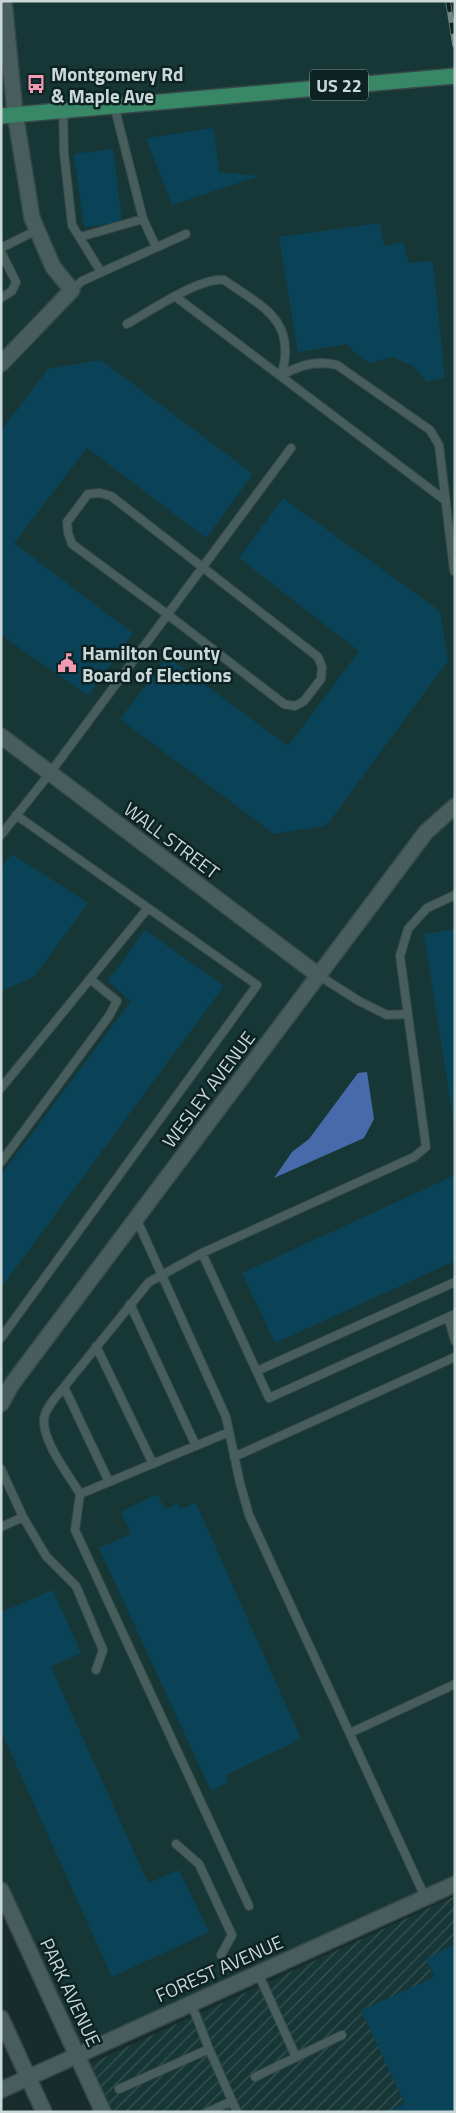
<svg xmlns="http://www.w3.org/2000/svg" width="456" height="2113" viewBox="0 0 456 2113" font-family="'Titillium Web',sans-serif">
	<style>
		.built { fill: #173736 }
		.industrial { fill: url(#industrial-furrows) }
		.water { fill: #476baa }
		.building { fill: #0a4357 }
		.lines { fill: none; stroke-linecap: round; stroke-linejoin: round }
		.service-casing { stroke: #364848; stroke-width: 10 }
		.minor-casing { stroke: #364848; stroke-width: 18 }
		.primary-casing { stroke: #364848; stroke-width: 18 }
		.service { stroke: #475e5d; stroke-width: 8 }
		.minor { stroke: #475e5d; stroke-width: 15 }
		.primary { stroke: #388767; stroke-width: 15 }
		.rail-casing { stroke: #728483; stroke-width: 5.5 }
		.rail { stroke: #0d2323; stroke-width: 4; stroke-dasharray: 11; stroke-linecap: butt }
		.labels { text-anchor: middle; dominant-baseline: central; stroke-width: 5; stroke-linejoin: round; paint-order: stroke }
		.shield { fill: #0d2323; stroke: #92a2a2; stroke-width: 1 }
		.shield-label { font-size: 18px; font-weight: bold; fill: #cbd8d8 }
		.poi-label { font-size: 19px; font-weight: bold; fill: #cbd8d8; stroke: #0d2323; text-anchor: start }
		.street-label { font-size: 19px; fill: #cbd8d8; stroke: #0d2323 }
	</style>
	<defs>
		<pattern id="industrial-furrows" width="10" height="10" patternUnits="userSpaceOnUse" patternTransform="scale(1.25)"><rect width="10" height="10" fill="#173736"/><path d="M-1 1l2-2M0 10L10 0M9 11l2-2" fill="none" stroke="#375352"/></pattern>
	</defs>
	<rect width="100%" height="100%" fill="#172d2c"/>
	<path class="built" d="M1 1H448L455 45V1884L78 2056 1 1889Z"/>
	<path class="industrial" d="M455 1896V2112H103L83 2067Z"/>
	<path class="water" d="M367 1072 374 1119 364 1138 274 1178 292 1152 309 1139 358 1073Z"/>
	<path class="building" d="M214 128 219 172 258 176 172 205 146 138Z
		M113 149 122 222 84 227 74 154Z
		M380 223 384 246 403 242 409 263 433 261 445 378 427 382 413 366 392 357 370 363 357 355 347 344 298 352 279 237Z
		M101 360 253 474 206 538 87 448 14 543 133 633 88 696 1 635V431L48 369Z
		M283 498 440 611 448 661 326 826 274 834 120 719 167 657 288 746 359 651 239 558Z
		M12 854 88 903 34 977 1 991V868Z
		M455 929V1124H454L424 934Z
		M145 930 224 986 1 1288V1175L131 1001 108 981Z
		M455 1175V1261L275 1343 242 1273Z
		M157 1494 165 1509 177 1504 180 1509 196 1503 301 1739 226 1775 228 1782 211 1791 99 1548 131 1534 121 1512Z
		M53 1590 81 1653 51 1667 148 1883 179 1870 209 1932 112 1977 1 1731V1612Z
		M455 1944V2112H387L405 2104 361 2010 435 1977 425 1959Z"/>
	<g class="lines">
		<g class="service-casing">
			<path id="service" d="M114 105 143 219
				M63 109 64 153 72 225 101 272
				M80 237 143 219 156 247
				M1 248 37 230
				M1 252 16 282 12 291 1 298
				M72 290 82 281 186 234
				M176 297 446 501
				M127 324C150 311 200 277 224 280 263 307 298 321 281 376 298 365 316 360 337 365L430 430 439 445 454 571
				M100 493 111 496 318 657 322 667 321 679 304 701 295 706 284 704 167 614 72 544 68 533 67 522 88 494Z
				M1 835 50 773 291 448
				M318 975 359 1001 387 1015 408 1014
				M1 1088 148 908 16 815
				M1 1162 109 1016 117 1001 90 979
				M136 1218 226 1417 240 1483 249 1515 425 1897
				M202 1253 414 1157 426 1147 400 956 408 929 427 908 455 895
				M130 1304 196 1446
				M448 1317 455 1341
				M1 1338 257 985 148 908
				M96 1346 153 1464
				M257 1371 455 1282
				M64 1387 109 1482
				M229 1432 80 1494 75 1530 249 1906
				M234 1457 455 1357
				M1 1469 23 1517 46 1556 76 1586 103 1650 96 1670
				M80 1494C69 1475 43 1443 44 1420 44 1409 57 1396 64 1387L149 1282 202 1253 269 1398 455 1314
				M1 1527 23 1517
				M350 1733 455 1684
				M176 1844 199 1864 232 1935 221 1955
				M258 1973 296 2057
				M191 2003 209 2049 237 2112
				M255 2077 342 2035
				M119 2089 209 2049
				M208 2112 232 2101"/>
		</g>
		<g class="minor-casing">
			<path id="minor" d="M1 364 72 290 53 267 32 218 15 113 4 1
				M1 736 318 975
				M1 1404 12 1384 426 832 455 806
				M1 1890 103 2112
				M1 2018 44 2112
				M1 2090 455 1884"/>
		</g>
		<g class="primary-casing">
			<path id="primary" d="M1 116 455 76"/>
		</g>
		<use href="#service" class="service"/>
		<use href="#minor" class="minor"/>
		<use href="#primary" class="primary"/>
		<g class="rail-casing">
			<path id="rail" d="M448 1 455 45"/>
		</g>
		<use href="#rail" class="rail"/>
	</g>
	<defs>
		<g id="bus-bare" transform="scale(1.5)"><path d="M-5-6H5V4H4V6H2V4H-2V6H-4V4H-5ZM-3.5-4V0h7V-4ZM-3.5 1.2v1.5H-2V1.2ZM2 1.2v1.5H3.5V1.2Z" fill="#f19ab2" stroke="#0d2323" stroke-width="2.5" paint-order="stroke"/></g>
		<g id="civic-bare" transform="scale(1.5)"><path d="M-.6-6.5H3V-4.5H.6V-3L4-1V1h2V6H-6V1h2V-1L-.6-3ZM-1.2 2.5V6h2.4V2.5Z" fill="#f19ab2" stroke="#0d2323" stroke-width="2.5" paint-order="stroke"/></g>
	</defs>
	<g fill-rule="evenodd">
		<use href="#bus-bare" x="36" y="84"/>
		<use href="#civic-bare" x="67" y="663"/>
	</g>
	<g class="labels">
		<rect class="shield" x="310" y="69.5" width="58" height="31" rx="4"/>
		<g class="shield-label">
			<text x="339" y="85">US 22</text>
		</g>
		<g class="poi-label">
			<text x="51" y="73">Montgomery Rd<tspan x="51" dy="22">&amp; Maple Ave</tspan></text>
			<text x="82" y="652">Hamilton County<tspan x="82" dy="22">Board of Elections</tspan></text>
		</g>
		<g class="street-label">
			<text transform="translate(172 840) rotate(37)">WALL STREET</text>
			<text transform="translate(208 1089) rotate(-53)">WESLEY AVENUE</text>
			<text transform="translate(219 1968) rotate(-24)">FOREST AVENUE</text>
			<text transform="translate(71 1992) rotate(65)">PARK AVENUE</text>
		</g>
	</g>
	<rect width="456" height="2113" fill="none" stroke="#cbd8d8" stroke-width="5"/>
</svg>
